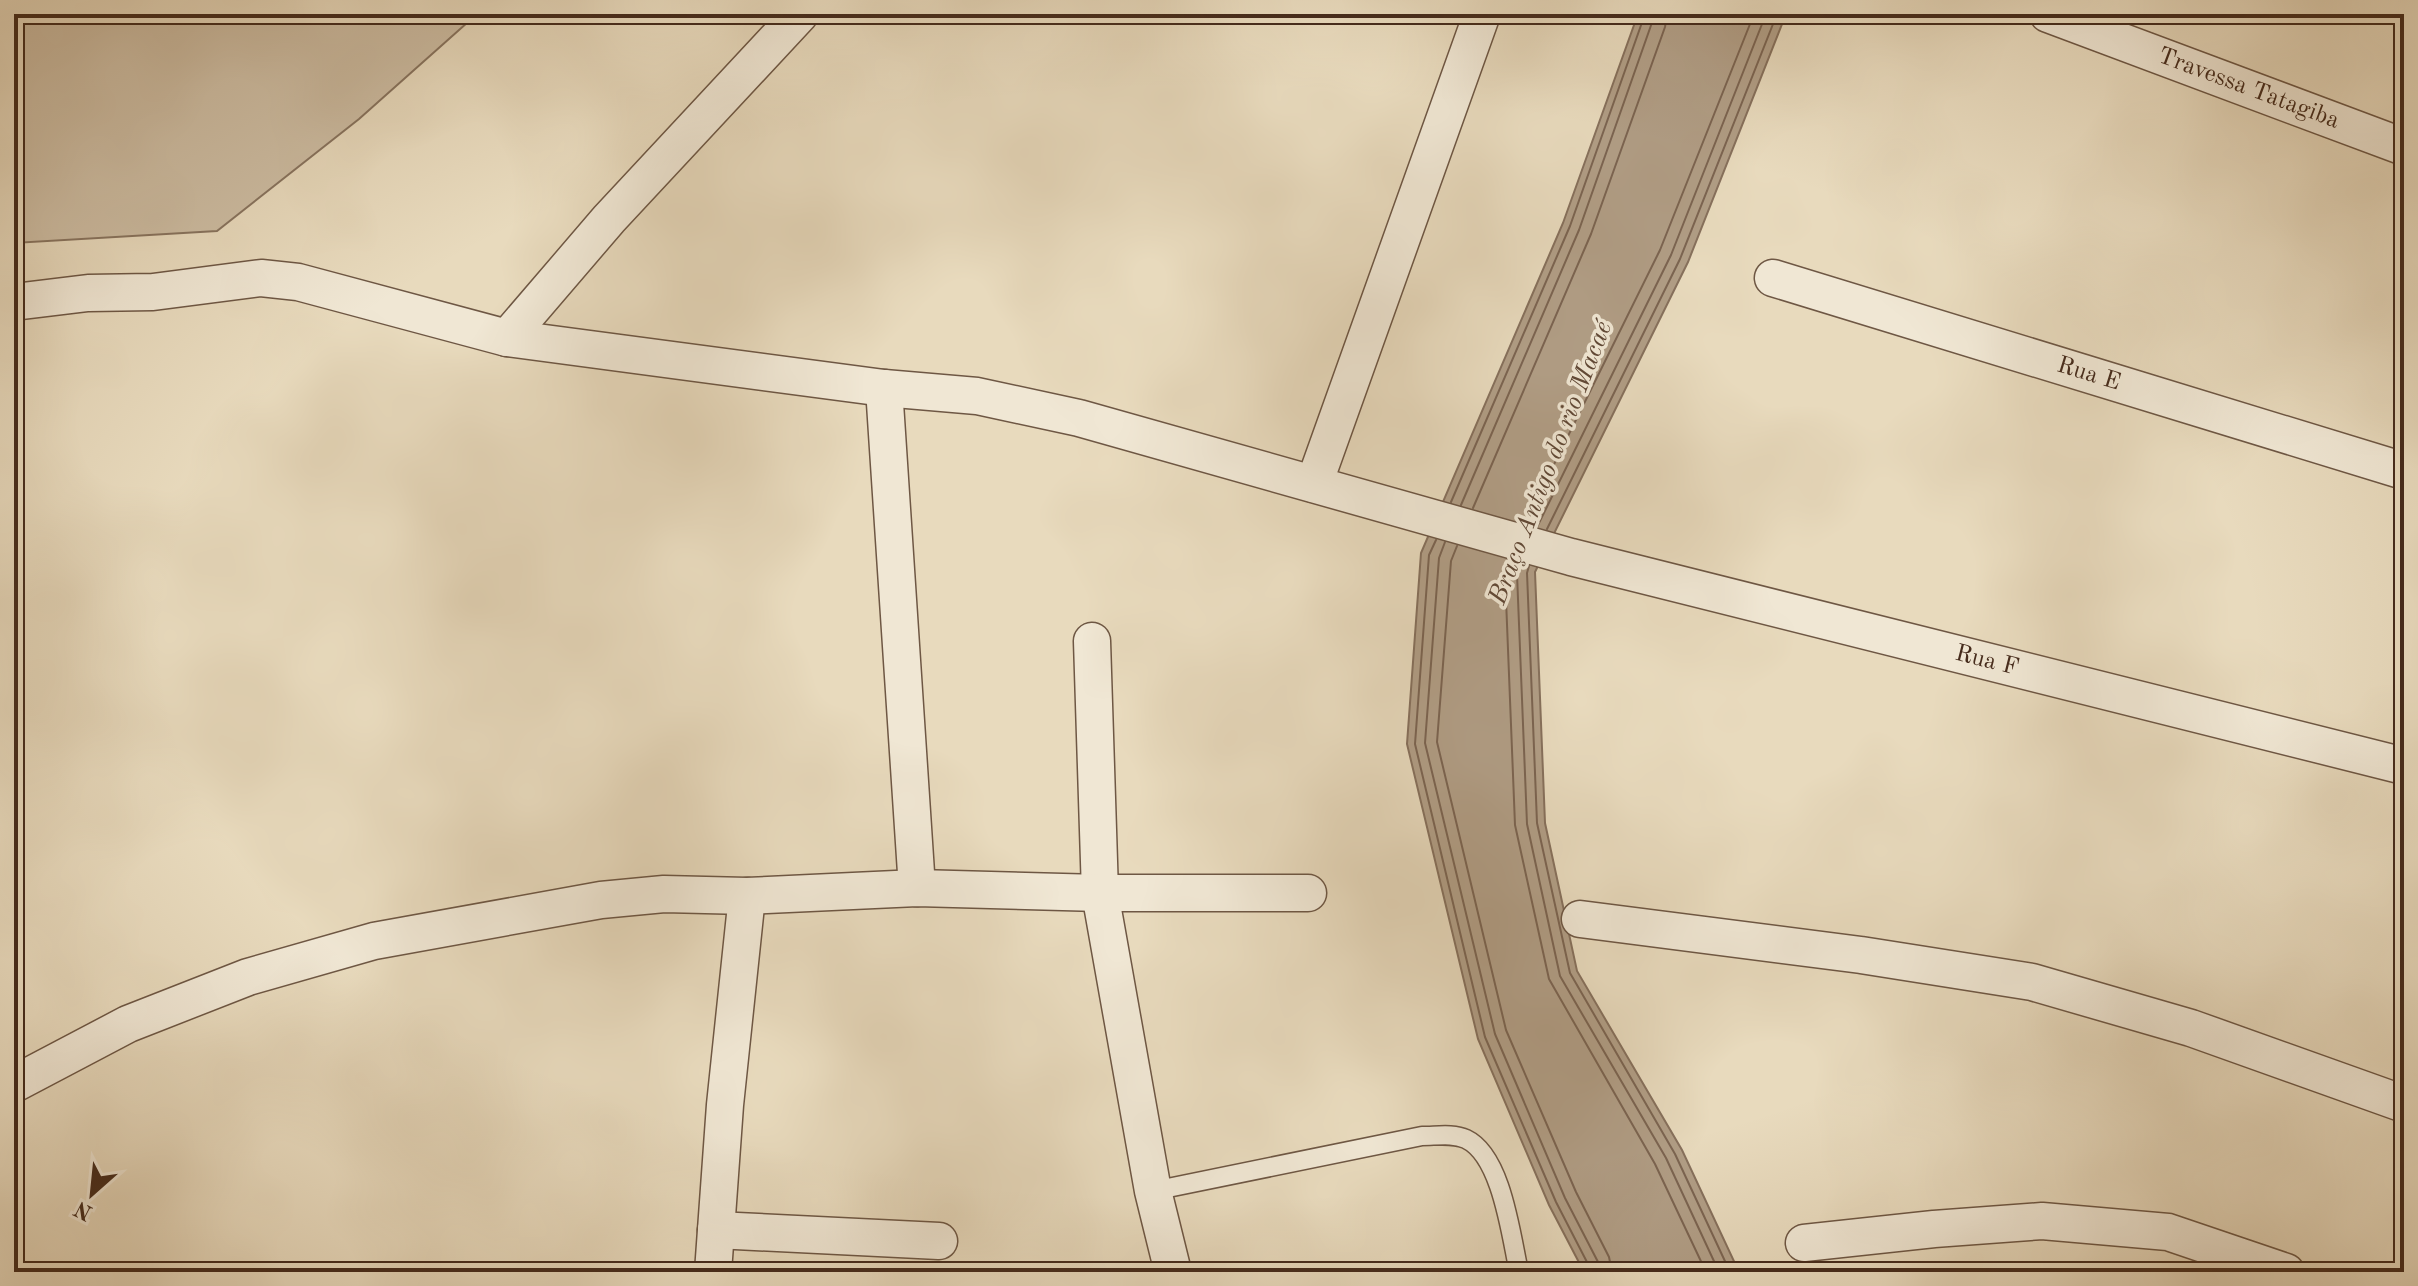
<svg xmlns="http://www.w3.org/2000/svg" width="2418" height="1286" viewBox="0 0 2418 1286" font-family="'Old Standard TT',serif">
	<style>
		.green { fill: #ccbca2; stroke: #88745f; stroke-width: 2 }
		.water { fill: #b19e86; stroke: #86705c; stroke-width: 2 }
		.lines { fill: none; stroke-linecap: round; stroke-linejoin: round }
		.shore { stroke: #7b6451; stroke-width: 2 }
		.service-casing { stroke: #6e5744; stroke-width: 21 }
		.minor-casing { stroke: #6e5744; stroke-width: 39 }
		.path { stroke: #452b1c; stroke-width: 5; stroke-dasharray: 2 4; stroke-linecap: butt }
		.service { stroke: #f0e7d4; stroke-width: 18 }
		.minor { stroke: #f0e7d4; stroke-width: 36 }
		.labels { text-anchor: middle; dominant-baseline: central; stroke-width: 7; stroke-linejoin: round; paint-order: stroke }
		.street-label { font-size: 24px; fill: #452b1c; stroke: #f0e7d4 }
		.water-label { font-size: 26px; font-style: italic; fill: #604836; stroke: #f0e7d4 }
	</style>
	<rect width="100%" height="100%" fill="#e8dabd"/>
	<filter id="stains"><feTurbulence type="fractalNoise" baseFrequency=".0025" numOctaves="4"/><feColorMatrix values="0 0 0 0 .2 0 0 0 0 .09 0 0 0 0 .02 0 0 0 .5 -.17"/></filter>
	<radialGradient id="worn" r=".72"><stop offset=".6" stop-color="#630" stop-opacity="0"/><stop offset="1" stop-color="#630" stop-opacity=".3"/></radialGradient>
	<path class="green" d="M14 14H477L359 119 217 231 14 243Z"/>
	<path class="water" d="M1638 14H1786L1688 262 1535 572 1545 823 1577 971 1682 1150 1739 1272H1584L1549 1205 1478 1039 1407 744 1421 553 1563 223Z"/>
	<g class="lines">
		<path class="shore" d="M1451 502 1570 226 1645 14
			M1461 505 1579 230 1655 14
			M1473 508 1591 234 1665 27 1667 14
			M1525 523 1660 250 1754 14
			M1537 527 1671 255 1766 14
			M1547 529 1680 259 1777 14
			M1436 540 1429 555 1415 744 1485 1037 1556 1202 1589 1266 1590 1272
			M1445 542 1439 558 1425 743 1495 1034 1565 1198 1598 1262 1600 1272
			M1457 546 1451 561 1437 742 1506 1030 1576 1192 1609 1257 1612 1272
			M1508 560 1505 574 1515 825 1549 979 1655 1164 1706 1272
			M1519 563 1517 574 1527 824 1560 976 1666 1158 1719 1272
			M1529 566 1527 573 1537 823 1570 973 1675 1154 1730 1272"/>
		<g class="service-casing">
			<path id="service" d="M1153 1191 1422 1136C1437 1136 1453 1133 1466 1139 1502 1156 1511 1236 1519 1272"/>
		</g>
		<g class="minor-casing">
			<g id="minor">
				<path id="s1" d="M2048 14 2404 147"/>
				<path id="s2" d="M1773 278 2404 471"/>
				<path id="s3" d="M14 302 88 293 153 292 261 278 298 282 507 338 884 388 977 396 1079 418 1571 557 2404 766"/>
				<path d="M507 338 609 219 800 14"/>
				<path d="M884 388 917 888"/>
				<path d="M1314 484 1482 14"/>
				<path d="M1092 641 1100 893 1153 1191 1173 1272"/>
				<path d="M1580 919 1861 955 2032 982 2191 1028 2404 1104"/>
				<path d="M14 1084 128 1024 248 977 374 941 601 900 664 894 747 896 917 888 1100 893H1308"/>
				<path d="M716 1230 939 1241"/>
				<path d="M1804 1243 1934 1229 2042 1221 2168 1232 2286 1272"/>
				<path d="M713 1272 725 1105 747 896"/>
			</g>
		</g>
		<path class="path" d="M1758 1272 1772 1263"/>
		<use href="#service" class="service"/>
		<use href="#minor" class="minor"/>
	</g>
	<g class="labels">
		<g class="street-label">
			<text stroke="none"><textPath href="#s1" startOffset="214">Travessa Tatagiba</textPath></text>
			<text stroke="none"><textPath href="#s2" startOffset="330">Rua E</textPath></text>
			<text stroke="none"><textPath href="#s3" startOffset="2020">Rua F</textPath></text>
		</g>
		<g class="water-label">
			<text transform="translate(1551 463) rotate(-69)">Braço Antigo do rio Macaé</text>
		</g>
	</g>
	<rect width="2418" height="1286" fill="none" stroke="#e8dabd" stroke-width="48"/>
	<rect x="16" y="16" width="2386" height="1254" fill="none" stroke="#452b1c" stroke-width="4"/>
	<rect x="24" y="24" width="2370" height="1238" fill="none" stroke="#452b1c" stroke-width="2"/>
	<g transform="translate(92 1194) rotate(207)" stroke="#f0e7d4" stroke-width="6" paint-order="stroke">
	<path d="M0-6L14 30L0 20L-14 30Z" fill="#452b1c"/>
	<text y="-12" font-size="22" font-weight="bold" text-anchor="middle" fill="#452b1c">N</text>
	</g>
	<rect width="100%" height="100%" filter="url(#stains)"/>
	<rect width="100%" height="100%" fill="url(#worn)"/>
</svg>
